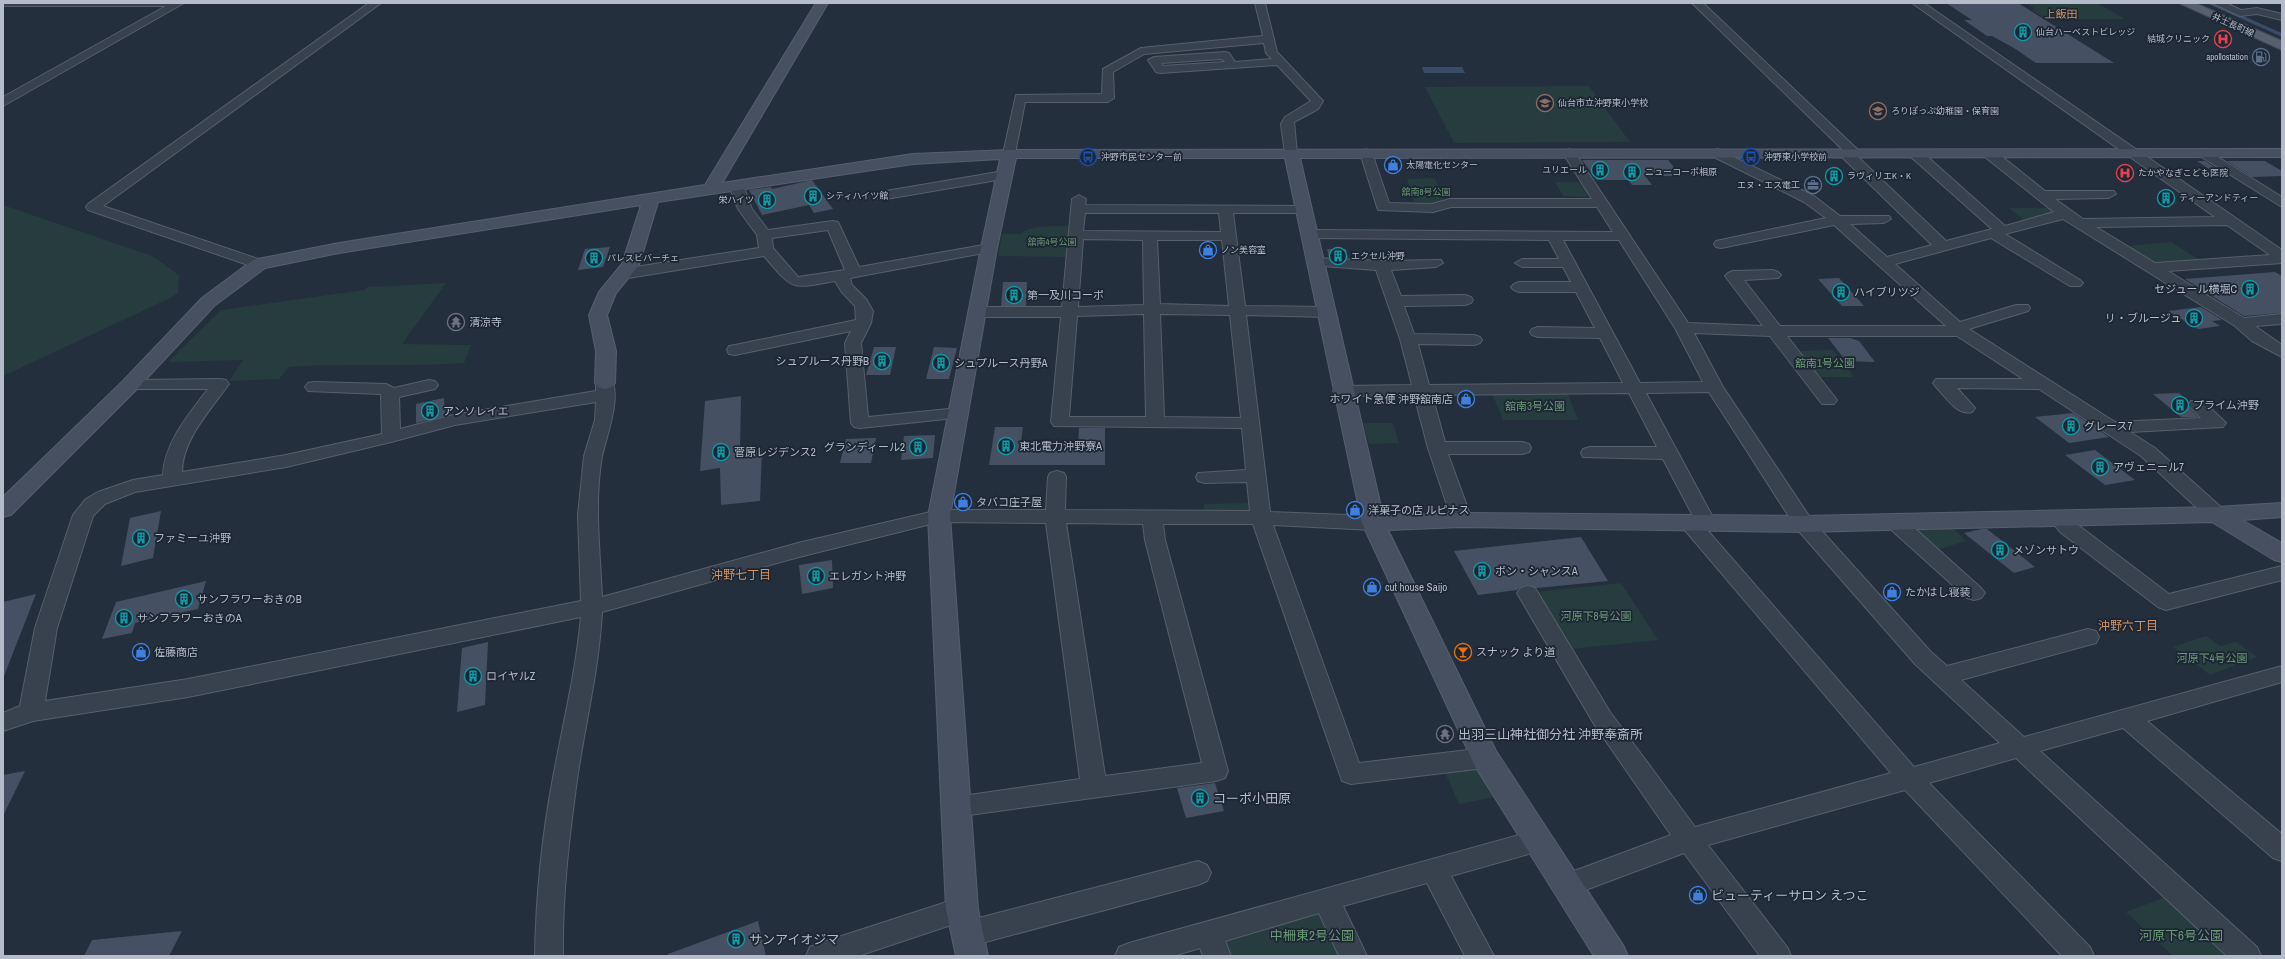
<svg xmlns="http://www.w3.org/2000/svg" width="2285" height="959" viewBox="0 0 2285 959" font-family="'Archivo Narrow','Noto Sans JP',sans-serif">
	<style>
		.green { fill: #263c3f }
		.water { fill: #394c67 }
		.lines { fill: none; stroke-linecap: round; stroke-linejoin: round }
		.stream { stroke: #394c67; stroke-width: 3.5 }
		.building { fill: #455162 }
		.street-casing { stroke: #565f6c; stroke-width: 2 }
		.secondary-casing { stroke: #565f6c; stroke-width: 2 }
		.primary-casing { stroke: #414a57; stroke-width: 2 }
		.street { fill: #38414e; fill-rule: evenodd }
		.secondary { fill: #465061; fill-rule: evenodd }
		.primary { fill: #56606e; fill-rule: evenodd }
		.labels { text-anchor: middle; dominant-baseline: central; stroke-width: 3.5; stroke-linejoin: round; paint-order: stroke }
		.far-street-label { font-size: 9px; fill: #b4bcc9; stroke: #1d2633 }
		.far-poi-label { font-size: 9px; fill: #b4bcc9; stroke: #1d2633; text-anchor: start }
		.far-park-label { font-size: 9px; fill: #6b9a76; stroke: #1d2633 }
		.far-quarter-label { font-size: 11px; fill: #d59563; stroke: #1d2633 }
		.poi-label { font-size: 11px; fill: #b4bcc9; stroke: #1d2633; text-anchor: start }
		.park-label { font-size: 11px; fill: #6b9a76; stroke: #1d2633 }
		.neighbourhood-label { font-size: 12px; fill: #d59563; stroke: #1d2633 }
		.near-poi-label { font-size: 13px; fill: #b4bcc9; stroke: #1d2633; text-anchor: start }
		.near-park-label { font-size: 13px; fill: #6b9a76; stroke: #1d2633 }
	</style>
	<rect width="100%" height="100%" fill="#242f3e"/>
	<path class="green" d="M2027 3H2097L2125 19H2055L2045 18 2032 10 2034 8Z
		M1589 86 1630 142 1454 143 1425 87Z
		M1435 178 1445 201 1432 205 1415 204 1407 179Z
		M1555 182H1583L1591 194 1585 197 1563 196Z
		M3 205 152 256 179 275 178 293 168 299 3 376Z
		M2009 208H2050L2056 211 2025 221Z
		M1068 226 1066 257 998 256 1002 234H1021C1031 224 1054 227 1068 226Z
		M2171 242 2203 262 2154 263 2128 246Z
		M446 283 402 344 471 345 464 363C406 367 348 363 289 367L279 379 229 381 243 360 168 362 221 310 364 290 368 287Z
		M1833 350 1854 377H1816L1796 351Z
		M1567 392 1578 420H1503L1492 393Z
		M1363 423H1393L1399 443 1369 444Z
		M1249 503 1250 514 1204 513V504Z
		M1920 526 1952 527 1966 541 1936 550 1917 532Z
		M1621 583 1658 640 1571 649 1536 592Z
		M2206 636 2220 646 2236 642 2257 657 2210 675 2173 647Z
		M1480 768 1495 797 1459 804 1444 770Z
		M2168 896 2235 956H2173L2126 912Z
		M1323 909 1346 956H1230L1223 940Z"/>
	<path class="water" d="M1422 67H1462L1465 73H1424Z"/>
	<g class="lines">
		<path class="stream" d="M2210 3 2282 35"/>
	</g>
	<path class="building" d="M1946 3H2018L2114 63H2036L2014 48 1992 36H1987L1964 20H1972Z
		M1582 160H1668L1681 176H1645L1652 185H1632L1628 180H1597Z
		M2197 161H2205L2230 177H2221Z
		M2227 161H2265L2282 171V176L2252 177Z
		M812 180 833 209 814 213 809 205 762 215 749 190 771 187 772 189Z
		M610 247 603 267 578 270 585 249Z
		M1327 249H1346L1348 258 1329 257Z
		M2275 272 2282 276V313L2244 316 2185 279Z
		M1839 278 1864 306H1842L1818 279Z
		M1003 282H1027L1026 306H1001Z
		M2201 307 2222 320 2212 321 2220 326 2198 329 2168 311Z
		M1828 338H1850L1859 341 1875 362 1846 361Z
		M874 347H896L890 375H866Z
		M934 347 957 348 949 379H926Z
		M2179 393 2189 402 2187 406 2198 417H2181L2153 394Z
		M741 396 740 453 762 450 760 501 721 505 720 468 700 471 705 401Z
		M444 398 445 416 416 423V404Z
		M2073 413 2109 437 2069 443 2035 417Z
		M995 427H1023L1020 449 1078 448 1079 428H1105V465H989Z
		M935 435 933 458 901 460 904 436Z
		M876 438 871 463H840L846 439Z
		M2095 450 2135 480 2105 485 2065 455Z
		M161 511 153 558 121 566 130 518Z
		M1982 529H1987L2035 567 2014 573 1964 533Z
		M1581 537 1608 581 1537 588 1528 585 1521 587 1517 590 1478 595 1454 551Z
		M832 560 833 588 802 594 799 565Z
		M206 581 198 609 135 623 132 633 102 639 116 602Z
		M36 594 4 676H3V602Z
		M488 642 485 705 457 712 462 648Z
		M25 771 3 816V775Z
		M1215 783 1224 811 1186 818 1177 788Z
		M758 921 766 956H668V954Z
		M182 931 169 956H84L92 940Z"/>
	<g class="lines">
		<g class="street-casing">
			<path id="street" d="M3 3H184L3 106V97L166 6H3Z
				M369 3H381L103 206 264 261 266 264 264 267H254L88 210 86 207 88 204Z
				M1255 3H1265L1277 52 1323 101 1318 109 1294 122 1297 153 1296 156H1286L1285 153 1281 124 1285 117 1311 101 1277 65 1160 73 1156 72 1148 60 1154 57 1225 52 1229 53 1235 62 1272 59 1266 53 1264 43 1144 54 1113 72 1114 98 1108 102H1025L1015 154 1009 158 1003 154 1016 95 1102 94 1103 69 1141 48 1263 36ZM1222 59 1225 62 1163 66 1161 63Z
				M1692 3H1703L1858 150 1859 153 1857 156 1946 241 1992 229 1911 157 1910 154 1911 151H1921L2005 226 2054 212 1985 157 1984 154 1990 150 1995 151 2045 191H2114L2116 194 2109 198 2055 199 2083 219 2215 217 1912 3H1924L2282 250V263L2168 271 2244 318 2282 314V324L2255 326 2282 345V357L2252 341 2235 326 2063 219 2005 234 2080 280 2083 283 2080 286H2070L1991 238 1895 264 1960 322 2016 305H2028L2030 308 2028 311 1969 329 2115 422 2201 418 2188 405 2191 401H2203L2226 423 2223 427 2130 432 2155 448 2223 509 2226 514 2223 519 2216 520 2209 519 2141 456 2039 389 1957 388 1975 408 1972 412C1957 416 1946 397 1936 387L1933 383 1936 379H2023L1957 336H1787L1837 400 1834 404H1822L1770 336 1694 333 1723 387 1811 519 1931 652 1947 666 2088 629 2096 631 2099 637 2096 643 1961 680 2024 737 2282 666V682L2147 721 2282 834V861L2273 858 2123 728 2040 751 2257 947 2261 956H2227L2016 758 1929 783 2090 947 2094 956H2062L1905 790 1708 845 1787 947 1791 956H1760L1684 853 1567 897 1558 893 1554 885 1558 877 1671 835 1594 724 1517 593 1521 588 1528 586 1535 588 1610 712 1695 827 1891 773 1684 529 1681 524 1684 519 1694 518 1663 459 1583 457 1581 453 1583 449 1590 447H1657L1629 393 1432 395 1445 442H1522L1529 444 1531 448 1529 452 1522 454H1448L1472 520 1469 525 1462 526 1455 525 1452 520 1428 448 1414 395 1342 396 1336 395 1333 391 1336 387 1342 386 1412 385 1400 339 1376 270 1310 265 1308 262 1310 259 1315 258 1382 261 1441 260 1443 263 1436 267 1391 270 1401 296 1465 295 1471 297 1473 300 1471 303 1465 305 1404 306 1414 334 1474 335 1480 337 1482 340 1480 343 1474 345 1418 344 1429 385 1623 383 1600 338 1538 337 1532 335 1530 332 1532 329 1538 327 1595 328 1576 292H1519L1514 290 1511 287 1514 284 1519 282H1571L1563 267H1522L1515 263 1522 259H1559L1549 240 1311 238 1304 234 1311 230 1613 232 1597 207H1451L1433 212 1378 210 1360 153 1366 149 1372 153 1389 203 1432 204 1450 199H1592L1563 153 1569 149 1575 153 1688 323 1763 326 1725 276 1728 273 1733 271 1773 270 1778 272 1781 275 1778 278 1744 280 1780 326H1946L1834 225 1721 248 1716 247 1714 244 1716 241 1826 218 1804 202 1712 156 1711 153 1717 149 1814 196 1840 216H1889L1891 219 1884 223 1850 224 1887 257 1932 245 1841 156 1840 153 1843 150ZM2227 225 2270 255 2155 263 2096 227ZM1563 240H1619L1675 328 1703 382 1640 383ZM1709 392 1797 529 1915 664 2000 743 1914 767 1708 531 1714 530 1717 525 1646 393Z
				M2212 3H2226L2241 10 2257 8 2282 14V20L2257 14 2240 16Z
				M2205 149 2282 197V207L2200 156 2199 153 2200 150Z
				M1004 171 1009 172 1011 175 1009 178 880 200 873 196 880 192Z
				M736 181 743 185 752 209 768 230 833 221 838 222 859 267 989 244 994 245 996 248 994 251 989 252 850 278 852 285 866 299 873 311 871 323 861 343 868 417 959 408 965 409 968 413 965 417 860 428 854 427 851 423 845 343 851 331 735 355 729 354 727 350 729 346 735 345 856 320 855 306 841 291 835 281C790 289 794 291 764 256L622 279 617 277 614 274 617 271 622 269 759 248 757 235 738 209 729 185ZM828 230 845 270 798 277 773 248 772 238Z
				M1079 195 1086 199 1085 205 1309 206 1311 209 1304 213H1233L1245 306 1327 307 1333 309 1335 312 1333 315 1327 317 1246 315 1270 512 1373 516 1380 518 1383 523 1380 528 1373 530 1273 525 1359 763 1485 748 1494 751 1497 758 1494 765 1485 768 1351 784 1342 781 1253 524H1163L1165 540 1228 771 1225 778 1216 781 955 817 946 814 942 807 946 800 955 797 1080 779 1046 523 939 522 799 557 602 612C599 669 585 724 577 780 569 838 562 897 563 956H535C536 897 542 836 553 778 563 724 576 671 581 617L188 697 33 721 3 731V713L20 706 35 628 73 515 86 499 98 492 133 480 163 475C164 443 189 414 208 389H124L121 385 124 381 130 380 220 379 226 380 229 384C211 409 182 440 182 472L286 455 382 434 381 394 308 391 305 387 308 383 314 382 386 384 394 388 429 380 435 381 438 385 435 389 399 397 400 429 453 415 596 391V383L599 379H611C622 396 606 438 602 456 594 502 600 551 602 597L798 543 939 510H1046L1048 477 1050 473 1057 471 1064 473 1066 477 1065 510 1250 511 1247 482 1205 483 1198 481 1196 477 1198 473 1246 470 1242 428 1054 426 1051 422 1061 317H977L971 315 969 312 971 309 977 307H1062L1072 199ZM1085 213H1219L1221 232 1083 231ZM1083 239 1143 240 1144 305 1078 307ZM1157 240H1222L1229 306 1160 304ZM1144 314 1146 417H1069L1077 316ZM1160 314 1230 315 1241 418 1164 417ZM596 402 595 420 584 456 578 515 581 601 188 679 45 701 57 628 93 516 105 504 135 492 286 467 391 442 455 425ZM1066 523 1143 524 1145 540 1202 763 1105 776Z
				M2059 512 2066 513 2074 522 2169 594 2282 566V580L2166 610 2158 607 2060 532 2049 518 2052 513Z
				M1894 515 1901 516 1981 588 1985 593 1981 598 1974 600 1967 598 1887 526 1884 521 1887 516Z
				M1537 830 1546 833 1550 841 1546 849 1451 876 1494 956H1465L1427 883 1343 906 1367 956H1339L1319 913 1225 941 1231 956H1203L1200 948 1173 956H1115L1119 947 1129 943Z
				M1198 861 1207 865 1211 873 1207 881 1198 885 967 947 957 943 953 934 957 925 967 921Z
				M962 897 972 900 976 909 972 918 858 956H806L810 947 820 943Z"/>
		</g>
		<g class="secondary-casing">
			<path id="secondary" d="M816 3H828L722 183 913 154 1009 150 2282 149V157L1300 158 1383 515 1462 513 1804 516 2216 507 2282 503V517L2242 520 2282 543V562L2274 560 2212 522 1804 532 1462 527 1388 530 1496 751 1623 945 1628 956H1594L1475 766 1362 523 1285 158H1016L997 248 950 516 978 909 988 956H956L946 909 928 516 981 248 1000 159 913 164 658 202 639 265 616 293 607 315 616 351 615 383 612 387 605 389 598 387 595 383 596 351 589 315 599 292 622 264 641 205 339 253 265 268 214 306 137 389 11 515 3 517V497L123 381 202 298 253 260 339 243 705 185Z"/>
		</g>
		<g class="primary-casing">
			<path id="primary" d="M2179 3H2195L2282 41V50Z"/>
		</g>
		<use href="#street" class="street"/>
		<use href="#secondary" class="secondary"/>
		<use href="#primary" class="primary"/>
	</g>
	<defs>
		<g id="building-ring" transform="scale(0.9)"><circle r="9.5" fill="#1d2633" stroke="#0f9aa8" stroke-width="1.5"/><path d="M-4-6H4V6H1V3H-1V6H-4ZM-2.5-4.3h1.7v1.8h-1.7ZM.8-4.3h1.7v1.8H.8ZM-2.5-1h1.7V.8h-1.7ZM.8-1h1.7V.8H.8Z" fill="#0f9aa8"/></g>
		<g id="hospital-ring" transform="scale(0.9)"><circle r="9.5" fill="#1d2633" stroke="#e0444e" stroke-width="1.5"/><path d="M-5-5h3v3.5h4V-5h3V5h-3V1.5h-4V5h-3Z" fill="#e0444e"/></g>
		<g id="fuel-ring" transform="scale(0.9)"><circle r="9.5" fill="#1d2633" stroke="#5c6f8a" stroke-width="1.5"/><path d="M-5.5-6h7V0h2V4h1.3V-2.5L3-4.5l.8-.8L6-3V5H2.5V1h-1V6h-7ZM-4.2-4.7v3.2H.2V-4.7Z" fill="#5c6f8a"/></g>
		<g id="school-ring" transform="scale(0.9)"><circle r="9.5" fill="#1d2633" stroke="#8d6e63" stroke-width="1.5"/><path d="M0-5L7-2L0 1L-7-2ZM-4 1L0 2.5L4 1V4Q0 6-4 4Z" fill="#8d6e63"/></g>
		<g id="bus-ring" transform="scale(0.9)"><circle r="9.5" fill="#1d2633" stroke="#1a4fb4" stroke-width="1.5"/><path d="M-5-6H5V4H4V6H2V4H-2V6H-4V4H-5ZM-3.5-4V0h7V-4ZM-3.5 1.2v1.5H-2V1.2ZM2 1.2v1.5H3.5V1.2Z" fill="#1a4fb4"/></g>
		<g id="shop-ring" transform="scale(0.9)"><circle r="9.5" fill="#1d2633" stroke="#3f7fe0" stroke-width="1.5"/><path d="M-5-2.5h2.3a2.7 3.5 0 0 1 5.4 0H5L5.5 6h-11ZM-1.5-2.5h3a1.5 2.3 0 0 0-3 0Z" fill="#3f7fe0"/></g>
		<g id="office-ring" transform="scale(0.9)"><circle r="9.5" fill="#1d2633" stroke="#5c6f8a" stroke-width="1.5"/><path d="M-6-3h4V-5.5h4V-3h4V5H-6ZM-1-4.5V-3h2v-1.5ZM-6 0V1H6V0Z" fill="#5c6f8a"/></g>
		<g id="temple-ring" transform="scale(0.9)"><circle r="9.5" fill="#1d2633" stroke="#6b7280" stroke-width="1.5"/><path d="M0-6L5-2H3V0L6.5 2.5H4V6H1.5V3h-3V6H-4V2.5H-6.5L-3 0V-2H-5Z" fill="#6b7280"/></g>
		<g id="bar-ring" transform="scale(0.9)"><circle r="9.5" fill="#1d2633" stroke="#e8710a" stroke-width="1.5"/><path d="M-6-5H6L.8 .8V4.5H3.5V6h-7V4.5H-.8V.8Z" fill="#e8710a"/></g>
	</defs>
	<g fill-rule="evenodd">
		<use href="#building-ring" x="2023" y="32"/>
		<use href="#hospital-ring" x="2223" y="39"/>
		<use href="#fuel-ring" x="2261" y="57"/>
		<use href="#school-ring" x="1545" y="103"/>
		<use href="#school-ring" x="1878" y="111"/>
		<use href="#bus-ring" x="1088" y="157"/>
		<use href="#bus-ring" x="1751" y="157"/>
		<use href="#shop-ring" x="1393" y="165"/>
		<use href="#building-ring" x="1600" y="170"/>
		<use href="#building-ring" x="1632" y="172"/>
		<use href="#hospital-ring" x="2125" y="173"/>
		<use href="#building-ring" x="1834" y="176"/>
		<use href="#office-ring" x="1813" y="185"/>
		<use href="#building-ring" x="813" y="196"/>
		<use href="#building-ring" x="2166" y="198"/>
		<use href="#building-ring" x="767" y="200"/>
		<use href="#shop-ring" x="1208" y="250"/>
		<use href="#building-ring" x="1338" y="256"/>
		<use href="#building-ring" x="594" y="258"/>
		<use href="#building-ring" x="2250" y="289"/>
		<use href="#building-ring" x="1841" y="292"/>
		<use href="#building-ring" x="1014" y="295"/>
		<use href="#building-ring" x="2194" y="318"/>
		<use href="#temple-ring" x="456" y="322"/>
		<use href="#building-ring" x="882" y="361"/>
		<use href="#building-ring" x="941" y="363"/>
		<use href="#shop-ring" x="1466" y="399"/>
		<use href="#building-ring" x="2180" y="405"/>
		<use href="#building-ring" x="430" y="411"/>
		<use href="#building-ring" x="2071" y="426"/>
		<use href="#building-ring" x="1006" y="446"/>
		<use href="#building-ring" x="918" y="447"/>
		<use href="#building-ring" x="721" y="452"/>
		<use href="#building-ring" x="2100" y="467"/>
		<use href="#shop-ring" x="963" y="502"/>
		<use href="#shop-ring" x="1355" y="510"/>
		<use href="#building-ring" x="141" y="538"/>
		<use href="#building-ring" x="2000" y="550"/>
		<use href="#building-ring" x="1482" y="571"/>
		<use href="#building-ring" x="816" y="576"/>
		<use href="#shop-ring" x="1372" y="587"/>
		<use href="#shop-ring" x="1892" y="592"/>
		<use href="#building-ring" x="184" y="599"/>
		<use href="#building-ring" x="124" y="618"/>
		<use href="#shop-ring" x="141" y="652"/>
		<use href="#bar-ring" x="1463" y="652"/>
		<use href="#building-ring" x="473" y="676"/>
		<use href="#temple-ring" x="1445" y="734"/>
		<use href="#building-ring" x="1200" y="798"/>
		<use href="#shop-ring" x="1698" y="895"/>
		<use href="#building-ring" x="736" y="939"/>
	</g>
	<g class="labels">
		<g class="far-street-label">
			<text transform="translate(2233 25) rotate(24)">井土長町線</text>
		</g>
		<g class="far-poi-label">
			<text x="2036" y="32">仙台ハーベストビレッジ</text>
			<text x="2210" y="39" text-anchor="end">結城クリニック</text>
			<text x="2248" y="57" text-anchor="end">apollostation</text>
			<text x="1558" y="103">仙台市立沖野東小学校</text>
			<text x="1891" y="111">ろりぽっぷ幼稚園・保育園</text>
			<text x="1101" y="157">沖野市民センター前</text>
			<text x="1764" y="157">沖野東小学校前</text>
			<text x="1406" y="165">太陽電化センター</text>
			<text x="1587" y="170" text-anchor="end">ユリエール</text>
			<text x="1645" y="172">ニューコーポ相原</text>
			<text x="2138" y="173">たかやなぎこども医院</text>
			<text x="1847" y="176">ラヴィリエK・K</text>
			<text x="1800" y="185" text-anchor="end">エヌ・エス電工</text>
			<text x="826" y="196">シティハイツ館</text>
			<text x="2179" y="198">ティーアンドティー</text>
			<text x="754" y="200" text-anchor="end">栄ハイツ</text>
			<text x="1221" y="250">ノン美容室</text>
			<text x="1351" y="256">エクセル沖野</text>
			<text x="607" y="258">パレスビバーチェ</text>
		</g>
		<g class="far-park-label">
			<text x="1426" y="192">舘南8号公園</text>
			<text x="1052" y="242">舘南4号公園</text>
		</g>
		<g class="far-quarter-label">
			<text x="2061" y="14">上飯田</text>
		</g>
		<g class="poi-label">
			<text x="2237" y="289" text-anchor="end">セジュール横堀C</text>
			<text x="1854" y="292">ハイブリツジ</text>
			<text x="1027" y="295">第一及川コーポ</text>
			<text x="2181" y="318" text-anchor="end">リ・ブルージュ</text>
			<text x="469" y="322">清涼寺</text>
			<text x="869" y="361" text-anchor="end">シュプルース丹野B</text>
			<text x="954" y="363">シュプルース丹野A</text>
			<text x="1453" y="399" text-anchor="end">ホワイト急便 沖野舘南店</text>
			<text x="2193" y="405">プライム沖野</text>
			<text x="443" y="411">アンソレイエ</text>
			<text x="2084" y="426">グレース7</text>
			<text x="1019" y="446">東北電力沖野寮A</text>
			<text x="905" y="447" text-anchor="end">グランディール2</text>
			<text x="734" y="452">菅原レジデンス2</text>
			<text x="2113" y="467">アヴェニール7</text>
			<text x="976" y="502">タバコ庄子屋</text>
			<text x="1368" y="510">洋菓子の店 ルピナス</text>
			<text x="154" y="538">ファミーユ沖野</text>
			<text x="2013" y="550">メゾンサトウ</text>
			<text x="1495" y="571">ボン・シャンスA</text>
			<text x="829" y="576">エレガント沖野</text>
			<text x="1385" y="587">cut house Saijo</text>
			<text x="1905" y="592">たかはし寝装</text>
			<text x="197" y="599">サンフラワーおきのB</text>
			<text x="137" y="618">サンフラワーおきのA</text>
			<text x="154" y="652">佐藤商店</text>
			<text x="1476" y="652">スナック より道</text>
			<text x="486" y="676">ロイヤルZ</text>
		</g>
		<g class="park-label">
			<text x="1825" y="363">舘南1号公園</text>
			<text x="1535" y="406">舘南3号公園</text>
			<text x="1596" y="616">河原下8号公園</text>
			<text x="2212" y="658">河原下4号公園</text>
		</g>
		<g class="neighbourhood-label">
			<text x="741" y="575">沖野七丁目</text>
			<text x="2128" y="626">沖野六丁目</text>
		</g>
		<g class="near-poi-label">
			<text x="1458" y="734">出羽三山神社御分社 沖野奉斎所</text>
			<text x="1213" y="798">コーポ小田原</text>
			<text x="1711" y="895">ビューティーサロン えつこ</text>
			<text x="749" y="939">サンアイオジマ</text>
		</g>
		<g class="near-park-label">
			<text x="1312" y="935">中柵東2号公園</text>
			<text x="2181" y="935">河原下6号公園</text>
		</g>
	</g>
	<rect width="2285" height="959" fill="none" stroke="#b4bcc9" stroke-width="8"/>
</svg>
